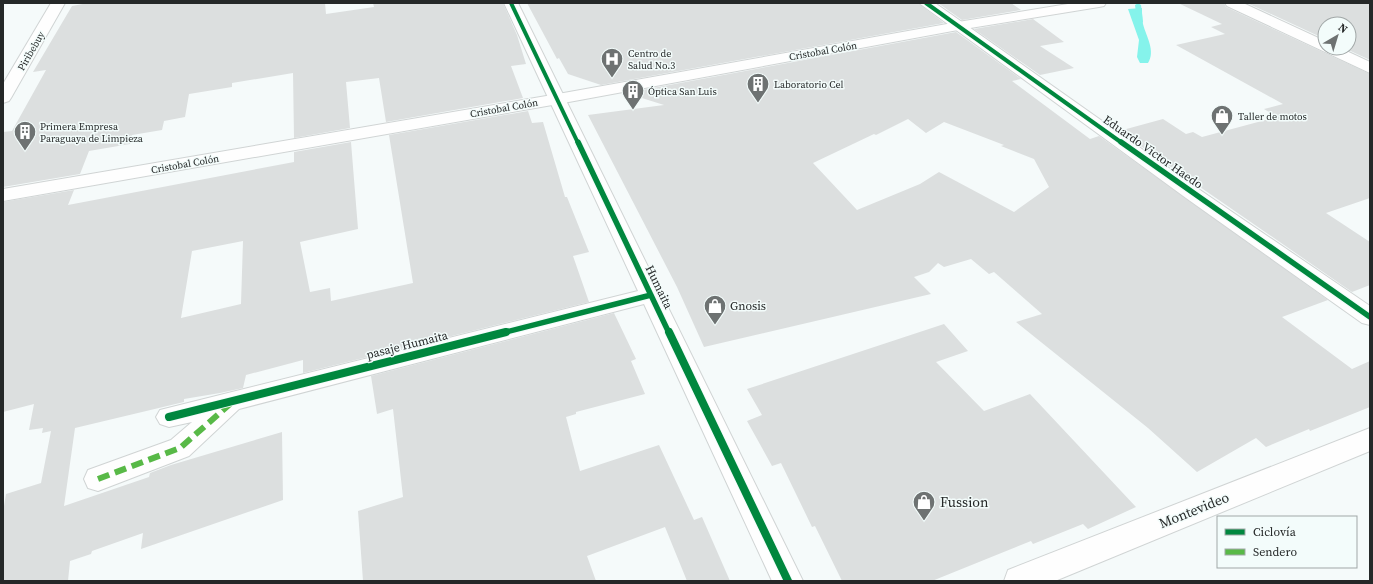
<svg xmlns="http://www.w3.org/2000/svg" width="1373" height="584" viewBox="0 0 1373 584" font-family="'Source Serif 4',serif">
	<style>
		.water { fill: #85f3eb }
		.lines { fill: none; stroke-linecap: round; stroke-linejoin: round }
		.stream { fill: #85f3eb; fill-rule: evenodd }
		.building { fill: #dcdfdf; fill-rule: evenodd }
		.minor-casing { stroke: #d0d4d4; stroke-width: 2 }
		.major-casing { stroke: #d0d4d4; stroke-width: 2 }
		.minor { fill: #fefefe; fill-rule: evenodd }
		.major { fill: #fefefe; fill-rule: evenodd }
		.quiet { stroke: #58b947; stroke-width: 6; stroke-dasharray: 12 6; stroke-linecap: butt }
		.cycleway-far2-casing { stroke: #f3fcfb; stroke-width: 5.5 }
		.cycleway-far1-casing { stroke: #f3fcfb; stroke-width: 8 }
		.cycleway-casing { stroke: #f3fcfb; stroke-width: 10 }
		.cycleway-far2 { stroke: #00873e; stroke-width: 4 }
		.cycleway-far1 { stroke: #00873e; stroke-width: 5.5 }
		.cycleway { stroke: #00873e; stroke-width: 8 }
		.labels { text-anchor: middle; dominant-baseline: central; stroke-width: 3; stroke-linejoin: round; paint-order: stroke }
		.far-street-label { font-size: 10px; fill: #252828; stroke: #f3fcfb }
		.far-poi-label { font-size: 10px; fill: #252828; stroke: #f3fcfb; text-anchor: start }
		.street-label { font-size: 12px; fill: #252828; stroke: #f3fcfb }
		.poi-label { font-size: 12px; fill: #252828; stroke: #f3fcfb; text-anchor: start }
		.near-poi-label { font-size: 14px; fill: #252828; stroke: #f3fcfb; text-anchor: start }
		.near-street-label { font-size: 14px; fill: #252828; stroke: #f3fcfb }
	</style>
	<rect width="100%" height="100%" fill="#f5fafa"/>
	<path class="water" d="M1142 8C1142 13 1142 19 1143 24 1146 36 1156 51 1148 63H1140L1137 57 1139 40 1128 9Z"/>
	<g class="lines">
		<path class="stream" d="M1138 3 1141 5 1143 22 1140 24 1137 22 1135 5Z"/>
	</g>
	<path class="building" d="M88 3H325L326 14 374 7 373 3H503L517 35 526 64 511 66 523 98 386 122 379 78 346 82 350 128 294 138 293 73 232 83V87L189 94 185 117 164 121 162 130 132 135 130 144 89 151 80 174 3 187V132L12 131 46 70 33 72 72 6Z
		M527 3H918L944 23 601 85 568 74 559 58 557 59Z
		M938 3H1011L1021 10 962 20Z
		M1178 3H1224L1226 7 1370 74V198L1326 213 1370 242V285L1352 292 1119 131 1163 119 1186 134 1193 132 1202 137 1277 117 1264 109 1283 104 1176 45 1225 34 1211 27 1222 24Z
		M1247 3H1370V60L1344 48H1349V24H1325V39Z
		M1033 19 1064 42 1040 46 1074 68 1040 75 974 29Z
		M956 32 1021 79 1012 81 1090 139 1099 136 1328 300 1282 317 1352 369 1370 361V407L1310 431 1309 429 1266 447 1256 438 1197 472 1148 428 1016 322 1042 314 994 272 989 274 971 259 944 267 938 263 929 272 914 277 931 294 704 347 677 287 588 115 664 105 626 93ZM908 119 926 133 944 122 1004 145 1001 146 1034 159 1049 187 1014 212 939 172 920 184 857 210 813 163 874 134 876 135Z
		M528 111 532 123 543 122 565 197H567L589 252 573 256 589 302 303 373V360L246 375 243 388 220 393 184 399V402L75 428 64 506 149 477 150 473 171 465 282 432 283 500 141 549 143 533 92 551 91 554 70 561 68 581H3V512L6 494 41 483 51 431 42 433 43 428 29 430 34 404 3 412V202L74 190 68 205 294 162V152L351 142 358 229 300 242 310 292 330 288 331 301 413 283 389 135ZM243 241 241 304 181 318 192 251Z
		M614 313 636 359 631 361 645 394 576 412V414L566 417 580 471 659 445 694 520 702 517 730 581H687L665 527 587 556 596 581H363L358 511 403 497 393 409 377 414 371 376Z
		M944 324 968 351 936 362 984 411 1030 394 1136 507 1088 529 1083 524 1033 544 1031 541 932 581H842L815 526 812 527 781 463 772 466 747 421 762 415 747 389Z"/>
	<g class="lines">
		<g class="minor-casing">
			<path id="minor" d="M51 3H65L11 98 9 101 3 103V84Z
				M504 3H518L803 581H772L644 304 239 409 189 456 98 491 88 488 84 479 88 470 171 440 192 422 169 427 160 424 156 417 160 410 638 291Z
				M919 3H935L1200 190 1370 306V325L1362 323 1186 198Z
				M1225 3H1243L1325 41V48H1340L1370 62V73L1227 6Z"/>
		</g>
		<g class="major-casing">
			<path id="major" d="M1074 3H1106L1104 6 1099 7 958 30 558 104 3 201V189L558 94 958 22Z
				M1370 428V451L1055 581H1004L1008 570Z"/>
		</g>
		<use href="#minor" class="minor"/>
		<use href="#major" class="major"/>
		<path class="quiet" d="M98 479 180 448 230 404"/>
		<g class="cycleway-far2-casing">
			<path id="cycleway-far2" d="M511 3 578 143
				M926 3 1122 143"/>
		</g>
		<g class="cycleway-far1-casing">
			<path id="cycleway-far1" d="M578 142 669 333
				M1121 142 1370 317
				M502 333 651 295"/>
		</g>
		<g class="cycleway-casing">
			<path id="cycleway" d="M669 332 788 581
				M169 417 506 332"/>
		</g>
		<use href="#cycleway-far2" class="cycleway-far2"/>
		<use href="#cycleway-far1" class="cycleway-far1"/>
		<use href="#cycleway" class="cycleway"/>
	</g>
	<defs>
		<g id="hospital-pin" transform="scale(1.15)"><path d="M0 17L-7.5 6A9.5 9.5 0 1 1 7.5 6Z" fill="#6e7272" stroke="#f3fcfb"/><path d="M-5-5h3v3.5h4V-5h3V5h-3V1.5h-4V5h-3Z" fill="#fff"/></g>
		<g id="building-pin" transform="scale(1.15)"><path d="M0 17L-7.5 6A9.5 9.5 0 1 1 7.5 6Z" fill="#6e7272" stroke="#f3fcfb"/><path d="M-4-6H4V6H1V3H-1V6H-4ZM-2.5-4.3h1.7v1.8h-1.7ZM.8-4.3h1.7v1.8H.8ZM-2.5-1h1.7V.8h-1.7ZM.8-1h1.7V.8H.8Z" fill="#fff"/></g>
		<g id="shop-pin" transform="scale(1.15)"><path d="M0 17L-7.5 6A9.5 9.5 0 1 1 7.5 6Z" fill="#6e7272" stroke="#f3fcfb"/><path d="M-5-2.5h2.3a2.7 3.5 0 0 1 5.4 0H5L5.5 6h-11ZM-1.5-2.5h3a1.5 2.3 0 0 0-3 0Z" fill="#fff"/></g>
	</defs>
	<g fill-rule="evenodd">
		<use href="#hospital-pin" x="612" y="59"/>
		<use href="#building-pin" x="758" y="84"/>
		<use href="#building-pin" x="633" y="91"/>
		<use href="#shop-pin" x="1222" y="116"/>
		<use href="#building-pin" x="25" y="132"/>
		<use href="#shop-pin" x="715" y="306"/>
		<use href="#shop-pin" x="924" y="502"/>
	</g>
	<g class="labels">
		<g class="far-street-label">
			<text transform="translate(31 51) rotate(-60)">Piribebuy</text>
			<text transform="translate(823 51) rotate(-10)">Cristobal Colón</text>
			<text transform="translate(504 108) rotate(-10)">Cristobal Colón</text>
			<text transform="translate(185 164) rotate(-10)">Cristobal Colón</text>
		</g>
		<g class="far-poi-label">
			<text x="628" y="53">Centro de<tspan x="628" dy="12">Salud No.3</tspan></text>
			<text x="774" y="84">Laboratorio Cel</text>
			<text x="648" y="91">Óptica San Luis</text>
			<text x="1238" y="116">Taller de motos</text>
			<text x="40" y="126">Primera Empresa<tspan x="40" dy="12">Paraguaya de Limpieza</tspan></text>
		</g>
		<g class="street-label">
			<text transform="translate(1153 152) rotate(35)">Eduardo Victor Haedo</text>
			<text transform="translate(659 287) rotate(64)">Humaita</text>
			<text transform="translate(407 345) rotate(-14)">pasaje Humaita</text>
		</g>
		<g class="poi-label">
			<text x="730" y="306">Gnosis</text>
		</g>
		<g class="near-poi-label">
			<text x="940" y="502">Fussion</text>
		</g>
		<g class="near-street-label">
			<text transform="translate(1194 510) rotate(-22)">Montevideo</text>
		</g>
	</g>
	<rect width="1373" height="584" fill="none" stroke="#252828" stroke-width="8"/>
	<rect x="1217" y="516" width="140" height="52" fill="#f3fcfb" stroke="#a1a7a7"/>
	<rect x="1225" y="529" width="20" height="6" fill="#00873e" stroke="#a1a7a7"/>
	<text x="1253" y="536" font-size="12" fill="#252828">Ciclovía</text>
	<rect x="1225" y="549" width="20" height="6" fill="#58b947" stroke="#a1a7a7"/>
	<text x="1253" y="556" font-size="12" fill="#252828">Sendero</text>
	<g transform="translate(1337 36) rotate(38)"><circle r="19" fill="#f3fcfb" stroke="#a1a7a7"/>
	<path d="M0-3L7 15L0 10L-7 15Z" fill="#6e7272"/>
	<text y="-6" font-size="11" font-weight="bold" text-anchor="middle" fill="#252828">N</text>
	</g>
</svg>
